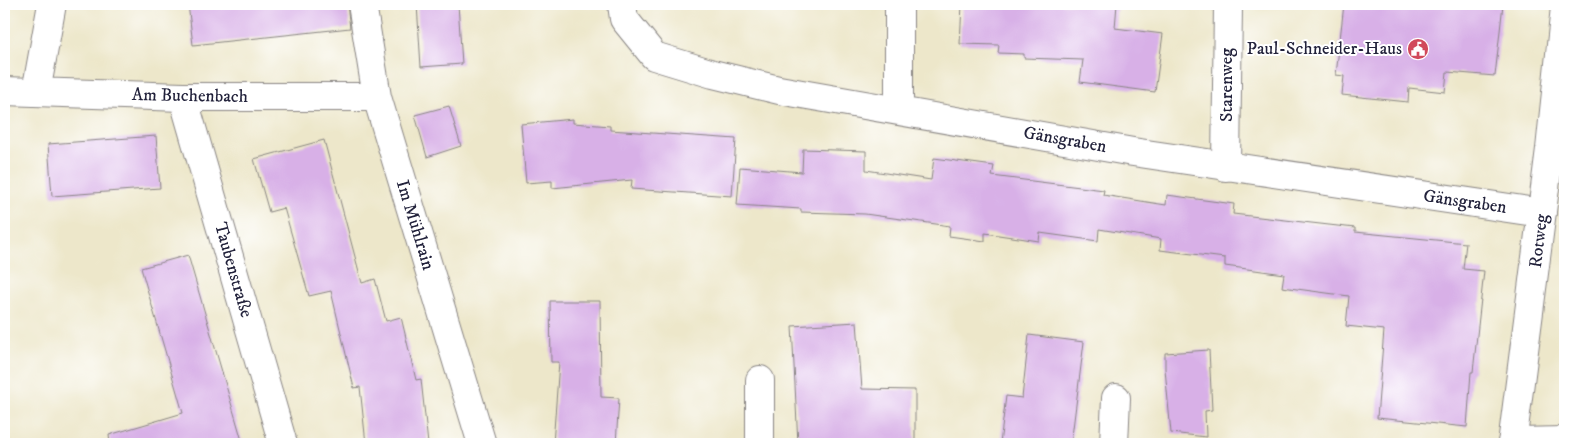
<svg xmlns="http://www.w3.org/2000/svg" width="1569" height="448" viewBox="0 0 1569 448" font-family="'IM FELL DW Pica',serif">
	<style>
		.building { fill: #d8b0e7 }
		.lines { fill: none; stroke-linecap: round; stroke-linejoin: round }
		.minor-casing { stroke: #888482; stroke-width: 30 }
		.minor { stroke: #fff; stroke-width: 28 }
		.labels { text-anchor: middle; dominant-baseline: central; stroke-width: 4; stroke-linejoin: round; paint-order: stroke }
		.poi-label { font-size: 18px; fill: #22223b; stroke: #fff; text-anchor: end }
		.street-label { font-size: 18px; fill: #22223b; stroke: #fff }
	</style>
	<rect width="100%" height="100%" fill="#fff"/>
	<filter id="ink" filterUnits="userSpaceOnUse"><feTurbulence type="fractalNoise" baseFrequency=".02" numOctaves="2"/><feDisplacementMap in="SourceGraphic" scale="10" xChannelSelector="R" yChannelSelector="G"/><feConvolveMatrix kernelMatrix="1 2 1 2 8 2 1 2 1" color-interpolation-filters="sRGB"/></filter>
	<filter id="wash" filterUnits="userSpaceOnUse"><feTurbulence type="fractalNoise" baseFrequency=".0096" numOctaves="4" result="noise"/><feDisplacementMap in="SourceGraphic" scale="20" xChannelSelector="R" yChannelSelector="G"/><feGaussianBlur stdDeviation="1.12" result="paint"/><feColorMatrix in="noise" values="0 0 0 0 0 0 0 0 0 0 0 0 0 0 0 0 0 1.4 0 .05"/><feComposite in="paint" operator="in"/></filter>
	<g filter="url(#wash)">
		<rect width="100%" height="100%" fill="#ede7ca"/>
		<g id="blocks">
			<path class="building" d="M188 4H347L350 28 193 45Z
				M417 4H458L462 64 421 67Z
				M962 4H1117L1115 28 1163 34 1155 92 1080 82 1083 60 1024 58V54L998 53 999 45 960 44Z
				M1344 4H1503L1495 76 1447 72 1445 92 1409 88 1408 102 1342 95 1344 76 1336 75Z
				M449 106 461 146 427 157 415 115Z
				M573 119V123L610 126V130L736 139 732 196 631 189 632 180 552 188V181L526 183 521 124Z
				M156 136 160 188 52 196 48 144Z
				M324 140 362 283 375 279 386 321 401 317 416 380 421 379 428 444H366L360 387 354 388 331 291 309 296 284 208 269 212 254 159Z
				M803 149 866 151V170L931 180 934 158 994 166 992 176 1104 190 1103 195 1166 205 1167 195 1234 204 1233 214 1355 228V232L1466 243 1463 269 1484 271 1473 372H1471L1467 427 1377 418 1384 330 1346 326 1349 296 1282 287 1284 274 1225 266V258L1160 250 1161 239 1099 229 1098 241 1040 233 1039 241 985 233V241L949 236 950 226 865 214 801 212V209L737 205 740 167 802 172Z
				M188 255 243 444H110L109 435 183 413 141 268Z
				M550 301H600L601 397 619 398 616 444H553L559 362H551Z
				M857 322 862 389 915 390V442L798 444 792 326Z
				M1029 335 1084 342 1071 444H1000L1006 396 1022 398Z
				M1209 350 1212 410 1205 411 1206 437 1171 433 1165 369V353Z"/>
		</g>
	</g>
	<g filter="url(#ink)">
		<use href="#blocks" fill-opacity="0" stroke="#888482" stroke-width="1"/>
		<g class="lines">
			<g class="minor-casing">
				<path id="minor" d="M362 4 377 97 482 444
					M622 4 624 19 654 56 713 74 779 90 1133 152 1542 213
					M899 4V111
					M4 91 183 97H377
					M36 92 52 4
					M183 97 283 444
					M1226 167 1228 4
					M1512 442 1565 441
					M760 444V380
					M1114 444 1116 398
					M1512 444 1550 149 1565 7"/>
			</g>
			<use href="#minor" class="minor"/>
		</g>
	</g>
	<defs>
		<g id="civic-disc" transform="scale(1.125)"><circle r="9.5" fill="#d1495b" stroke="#fff"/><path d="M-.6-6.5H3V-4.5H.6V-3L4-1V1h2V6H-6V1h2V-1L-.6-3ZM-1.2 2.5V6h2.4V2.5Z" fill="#fff"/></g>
	</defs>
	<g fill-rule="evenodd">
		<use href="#civic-disc" x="1418" y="49"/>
	</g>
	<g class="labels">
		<g class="poi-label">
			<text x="1402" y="49">Paul-Schneider-Haus</text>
		</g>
		<g class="street-label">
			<text transform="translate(1227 85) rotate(-90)">Starenweg</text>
			<text transform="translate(190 96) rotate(1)">Am Buchenbach</text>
			<text transform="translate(1065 140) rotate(10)">Gänsgraben</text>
			<text transform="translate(1465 202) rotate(8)">Gänsgraben</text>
			<text transform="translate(415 225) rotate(73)">Im Mühlrain</text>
			<text transform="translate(1539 241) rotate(-83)">Rotweg</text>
			<text transform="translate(233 270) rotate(74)">Taubenstraße</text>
		</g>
	</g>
	<rect width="1569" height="448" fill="none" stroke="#fff" stroke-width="20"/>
</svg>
